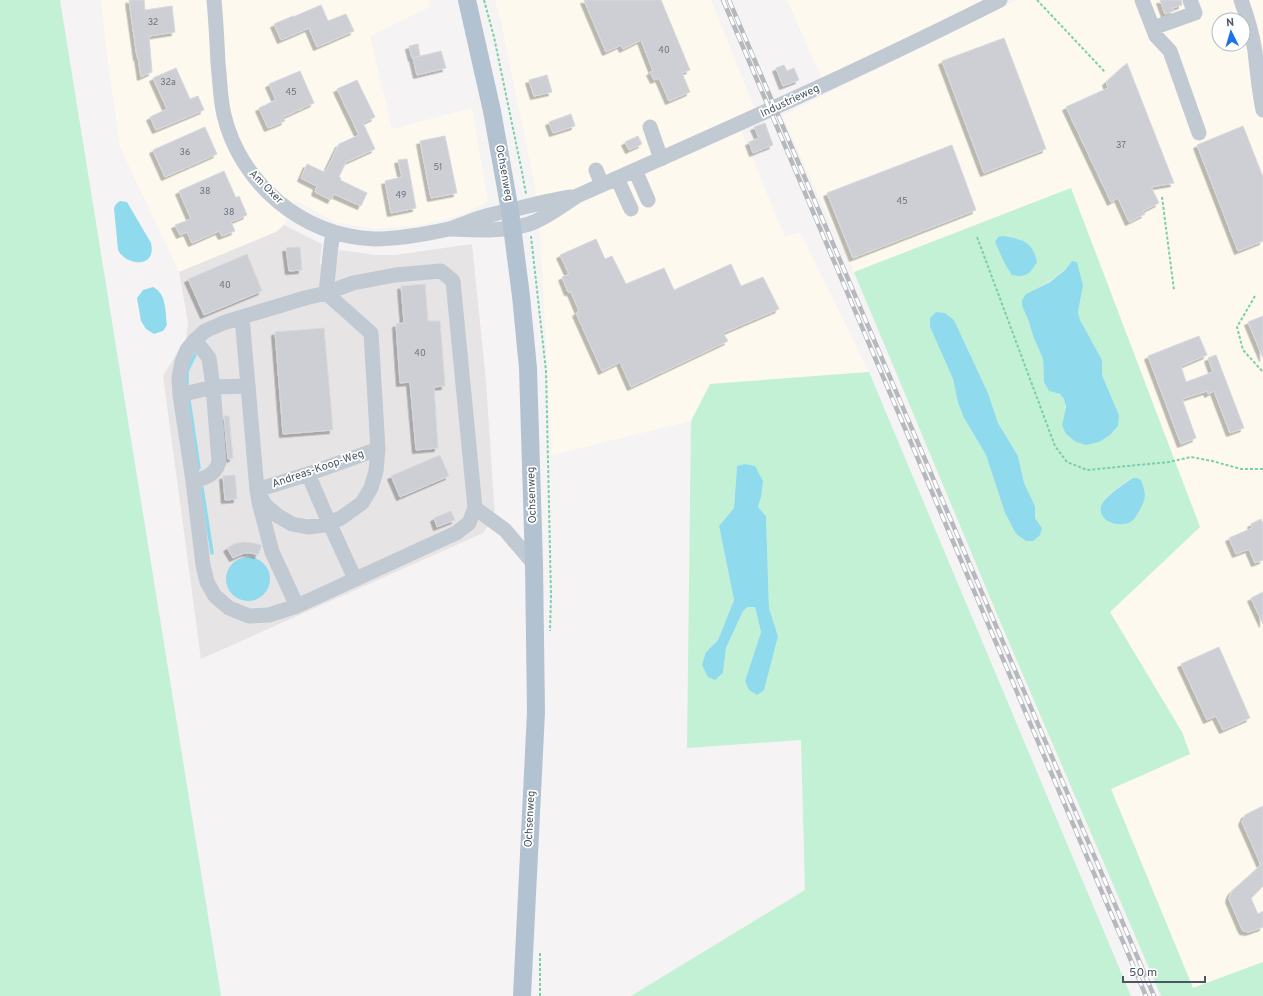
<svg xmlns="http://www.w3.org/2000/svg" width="1263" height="996" viewBox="0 0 1263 996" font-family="Overpass,sans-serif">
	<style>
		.commercial { fill: #fdf9ef; fill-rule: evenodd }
		.education { fill: #e6e4e5 }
		.green { fill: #c3f1d5; fill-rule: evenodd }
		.water { fill: #90daee }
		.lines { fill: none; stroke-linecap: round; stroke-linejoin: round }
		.stream { stroke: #90daee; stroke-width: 3.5 }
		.building { fill: #cdcfd5; stroke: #d7d9de; filter: url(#shadow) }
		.path { stroke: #7ad0a6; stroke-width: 2; stroke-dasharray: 3 2; stroke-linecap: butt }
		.minor { stroke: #c1cad2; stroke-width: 15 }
		.major { stroke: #b3c2d1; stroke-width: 18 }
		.rail-casing { stroke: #b5b8bd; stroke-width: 4.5 }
		.rail { stroke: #fff; stroke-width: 3; stroke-dasharray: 9; stroke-linecap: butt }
		.labels { text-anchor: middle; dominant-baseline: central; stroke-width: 3.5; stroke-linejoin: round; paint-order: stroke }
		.number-label { font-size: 9px; fill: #6b747e }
		.street-label { font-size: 11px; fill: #4a5661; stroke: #fff }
	</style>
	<defs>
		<filter id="shadow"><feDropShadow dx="-3.5" dy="3.5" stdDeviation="0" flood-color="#0004"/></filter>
	</defs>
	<rect width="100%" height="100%" fill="#f5f3f3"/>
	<path class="commercial" d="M101 0H429L430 7 370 36 392 129 472 108 488 201 462 215 422 225 376 229 334 222 295 200 284 225 276 232 179 272 120 147 107 56Z
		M495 0H711L755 110 736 118 785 237 800 232 869 372 710 384 691 421 552 455 540 231 535 187 501 22Z
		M787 0H984L822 79Z
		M1017 0H1263V962L1193 988 1111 789 1190 754 1182 732 1110 612 1200 527 1071 188 854 272 782 116ZM1219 20H1243V44H1219Z"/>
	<path class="education" d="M284 225 322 244 320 264 328 266 336 267 339 250 376 255H395L472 244 486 381 495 516 483 533 201 659 163 376 186 338 188 322 179 272 276 232Z"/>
	<path class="green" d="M0 0H60L221 996H0Z
		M1071 188 1200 527 1110 612 1182 732 1190 754 1111 789 1193 988 1263 962V996H1161L1002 626 854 272ZM1072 261 1083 286 1078 312 1080 321 1102 360V375L1119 415 1062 425C1064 416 1070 399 1059 394 1056 392 1052 392 1049 391L1044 382 1043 359 1033 336 1029 322 1022 306 1026 294C1044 285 1060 277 1072 261ZM954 320 988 393 998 423 1018 456 1024 483 1035 506V518L1042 528 1026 541 1016 534 1005 513 986 455 964 418 958 403 953 379 930 327ZM1133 478 1102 516C1102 513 1100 510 1101 506 1103 497 1125 482 1133 478Z
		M869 372 1131 996H631L805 890 801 740 687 748 691 421 710 384ZM737 466 761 497 758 507 766 516 769 608 778 636 745 681 761 632 755 607H748L743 611 726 648 723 673 706 652 718 640 734 600 719 526 734 508Z"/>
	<path class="water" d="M120 201 127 202 151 243C157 269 126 266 118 250L114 208 116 204Z
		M1003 236C1023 240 1032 240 1037 262 1030 274 1026 278 1012 275L1005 264 995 242 998 237Z
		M1072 261 1077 262 1083 286 1078 312 1080 320 1102 360V375L1119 415 1118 426 1110 435 1099 442 1086 445 1076 442 1066 434 1062 425 1066 407 1064 399 1060 394 1049 391 1044 382 1043 359 1033 336 1029 322 1022 306V300L1026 294 1050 282 1065 270Z
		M153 287C167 294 165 311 167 325L163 331 154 334 146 329 141 321 137 298 143 290Z
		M936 312 945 313 954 320 988 393 998 423 1018 456 1024 483 1035 506V518L1042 528 1040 535 1033 541H1026L1016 534 1005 513 986 455 964 418 958 403 953 379 930 327V318Z
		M745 464 755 466 763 481 761 497 758 507 766 516 769 608 778 636 764 690 757 695 749 690 745 681 761 632 755 607H748L743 611 726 648 723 673 715 680 708 677 702 665 706 652 718 640 734 600 719 526 734 508 737 466Z
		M1133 478H1137L1141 480C1146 494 1147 498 1139 511 1137 514 1135 519 1132 521 1121 529 1097 522 1101 506 1104 497 1125 483 1133 478Z
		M226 579a22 22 0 1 1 44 0a22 22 0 1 1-44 0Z"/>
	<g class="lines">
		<path class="stream" d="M187 386V371L195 355
			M189 400 199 468
			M202 488 212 553"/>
	</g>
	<path class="building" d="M129 0H144L145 10 172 6 175 32 149 36 152 72 141 77 138 57H137Z
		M584 0H661L690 70 682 73 690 92 669 101 659 78 654 80 650 72 653 71 641 40 623 49 621 45 606 52Z
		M1160 0H1181L1182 5 1173 8 1174 11 1165 14Z
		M321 5 328 21 346 14 354 31 317 47 309 28 281 40 274 24 293 16V17Z
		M1004 38 1046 149 984 173 942 61Z
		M418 44 420 56 412 58 409 46Z
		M441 51 446 68 417 75 413 58Z
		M1127 63 1174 183 1151 187 1159 203 1143 211 1145 214 1129 222 1118 198 1111 202 1066 107 1108 88 1106 82Z
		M784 65 787 71 794 68 799 80 783 86 776 68Z
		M176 68 190 99 198 96 204 110 156 130 150 117 167 109 153 78Z
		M300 71 314 103 283 117 285 121 268 128 259 108 276 100 269 84Z
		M547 75 552 92 534 96 529 80Z
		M357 80 375 117 363 123 375 149 346 162 339 177 341 178 340 180 367 193 361 206 334 194 331 200 315 192 317 186 301 178 307 164 324 172 325 170 326 171 339 144 359 135 337 89Z
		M571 114 575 126 553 133 549 122Z
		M765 123 773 145 753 153 749 142 759 138 754 127Z
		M1243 126 1263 177V241L1238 251 1197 145Z
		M205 127 217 154 165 177 153 150Z
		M445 136 457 193 431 198 420 141Z
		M638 136 642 144 629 150 625 142Z
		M952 145 976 210 853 258 827 193Z
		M407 159 416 208 391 213 385 181 402 177 398 160Z
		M224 171 236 198 239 196 247 215 231 222 235 231 222 236 219 231 192 243 187 232 180 235 175 225 191 219 179 191Z
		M596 239 605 259 612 256 626 284 664 268 674 290 731 264 741 286 763 277 779 309 723 333 728 341 631 387 620 362 602 371 576 313 579 311 571 292H568L562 277 569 274 560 255Z
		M300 247 302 270 289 271 286 248Z
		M247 254 262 291 204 315 188 279Z
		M425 284 428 321H440L445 386 434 387 438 448 416 450 410 382 400 383 396 324 404 323 401 286Z
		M1263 316V358L1248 322Z
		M324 328 333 430 283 434 275 332Z
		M1199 336 1207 355 1181 366 1186 382 1213 372 1208 358 1216 355 1244 428 1230 433 1214 391 1208 394 1207 391 1182 399 1196 438 1181 444 1148 356Z
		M224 416H229L233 458 228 459Z
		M440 455 449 476 400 497 391 476Z
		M235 475 237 499 225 500 223 476Z
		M451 511 455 520 437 527 434 518Z
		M1261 519 1263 524V560L1255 563 1249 549 1236 554 1229 538 1252 528 1251 524Z
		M244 542 253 543 261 545V547L258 555 251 553H244L233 558 227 548 234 544Z
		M1263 592V624L1251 598Z
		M1219 647 1250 718 1223 730 1216 716 1207 720 1181 664Z
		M1263 806V886L1251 898 1258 914 1263 911V927L1249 932 1243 931 1241 927 1229 899 1230 895 1232 891 1261 865 1242 822 1245 815Z"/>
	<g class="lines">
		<path class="path" d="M484 0 494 37 522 172 526 194
			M1037 0 1105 72
			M1162 197 1174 290
			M531 236 546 371 551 596 550 631
			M977 237 1055 446 1067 462 1087 470 1169 462 1191 457 1212 461 1241 469H1263
			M1255 296 1237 327 1243 350 1263 372
			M540 996V951"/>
		<path class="minor" d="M214 0C216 21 217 42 218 63 220 80 220 98 224 115 240 183 303 237 374 239 397 239 426 234 449 229 460 226 471 220 483 217 492 214 503 212 512 210 532 205 551 200 571 197
			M1142 0 1156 36 1170 51 1199 133
			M1241 0C1247 16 1252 34 1255 51 1257 71 1259 90 1263 110
			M1153 28 1195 13 1190 0
			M650 127 661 159
			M596 170 602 185
			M635 170 648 200
			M617 178 631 209
			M450 229C476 230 503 232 529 224 545 219 563 205 577 196 719 133 861 70 1000 0
			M326 293 371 333 378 449 376 471 371 488 362 503 341 518 324 525 308 527 292 524 278 516 265 505 257 490 242 317 305 298Z
			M242 317 223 323 205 331 195 340 187 350 182 362 179 378 180 395 193 481 203 565 207 582 215 596 229 608 249 616 269 615 297 606 456 533 469 523 475 508 453 281 441 271 395 275 353 283 326 293 331 246 333 233
			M180 395 213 387 248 386
			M308 474 327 518
			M193 481C206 478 215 475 219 462L213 387 209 358 195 340
			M475 508 505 530 534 564
			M333 531 355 579
			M297 606 272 552 259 502 257 490 308 474 378 449"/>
		<path class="major" d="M467 0 492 111 510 211 521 296 528 368 534 564 536 712 522 996"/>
		<g class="rail-casing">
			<path id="rail" d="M723 0 1146 996
				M729 0 1154 996"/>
		</g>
		<use href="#rail" class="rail"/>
	</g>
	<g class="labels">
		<g class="number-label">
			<text x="153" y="22">32</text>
			<text x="664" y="50">40</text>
			<text x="168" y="82">32a</text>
			<text x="291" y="92">45</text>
			<text x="1121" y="145">37</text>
			<text x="185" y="152">36</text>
			<text x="438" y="167">51</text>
			<text x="205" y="191">38</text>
			<text x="401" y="195">49</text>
			<text x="902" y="201">45</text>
			<text x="229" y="212">38</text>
			<text x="225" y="285">40</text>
			<text x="420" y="353">40</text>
		</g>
		<g class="street-label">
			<text transform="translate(790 101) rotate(-25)">Industrieweg</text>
			<text transform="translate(504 173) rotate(80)">Ochsenweg</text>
			<text transform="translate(266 187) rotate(45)">Am Oxer</text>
			<text transform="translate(318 469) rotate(-19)">Andreas-Koop-Weg</text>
			<text transform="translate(532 495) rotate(-92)">Ochsenweg</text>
			<text transform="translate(530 819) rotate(-87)">Ochsenweg</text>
		</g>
	</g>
	<g transform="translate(1231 32) rotate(355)"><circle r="19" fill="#ffffff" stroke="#b7bbc0"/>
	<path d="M0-3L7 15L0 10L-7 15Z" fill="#1a73e8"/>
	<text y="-6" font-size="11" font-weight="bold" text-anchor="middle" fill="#4a5661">N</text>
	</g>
	<path d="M1123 976v6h82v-6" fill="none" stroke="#4a5661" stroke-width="2"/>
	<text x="1129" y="976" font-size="12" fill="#4a5661" stroke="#ffffff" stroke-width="3" paint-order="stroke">50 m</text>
</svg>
